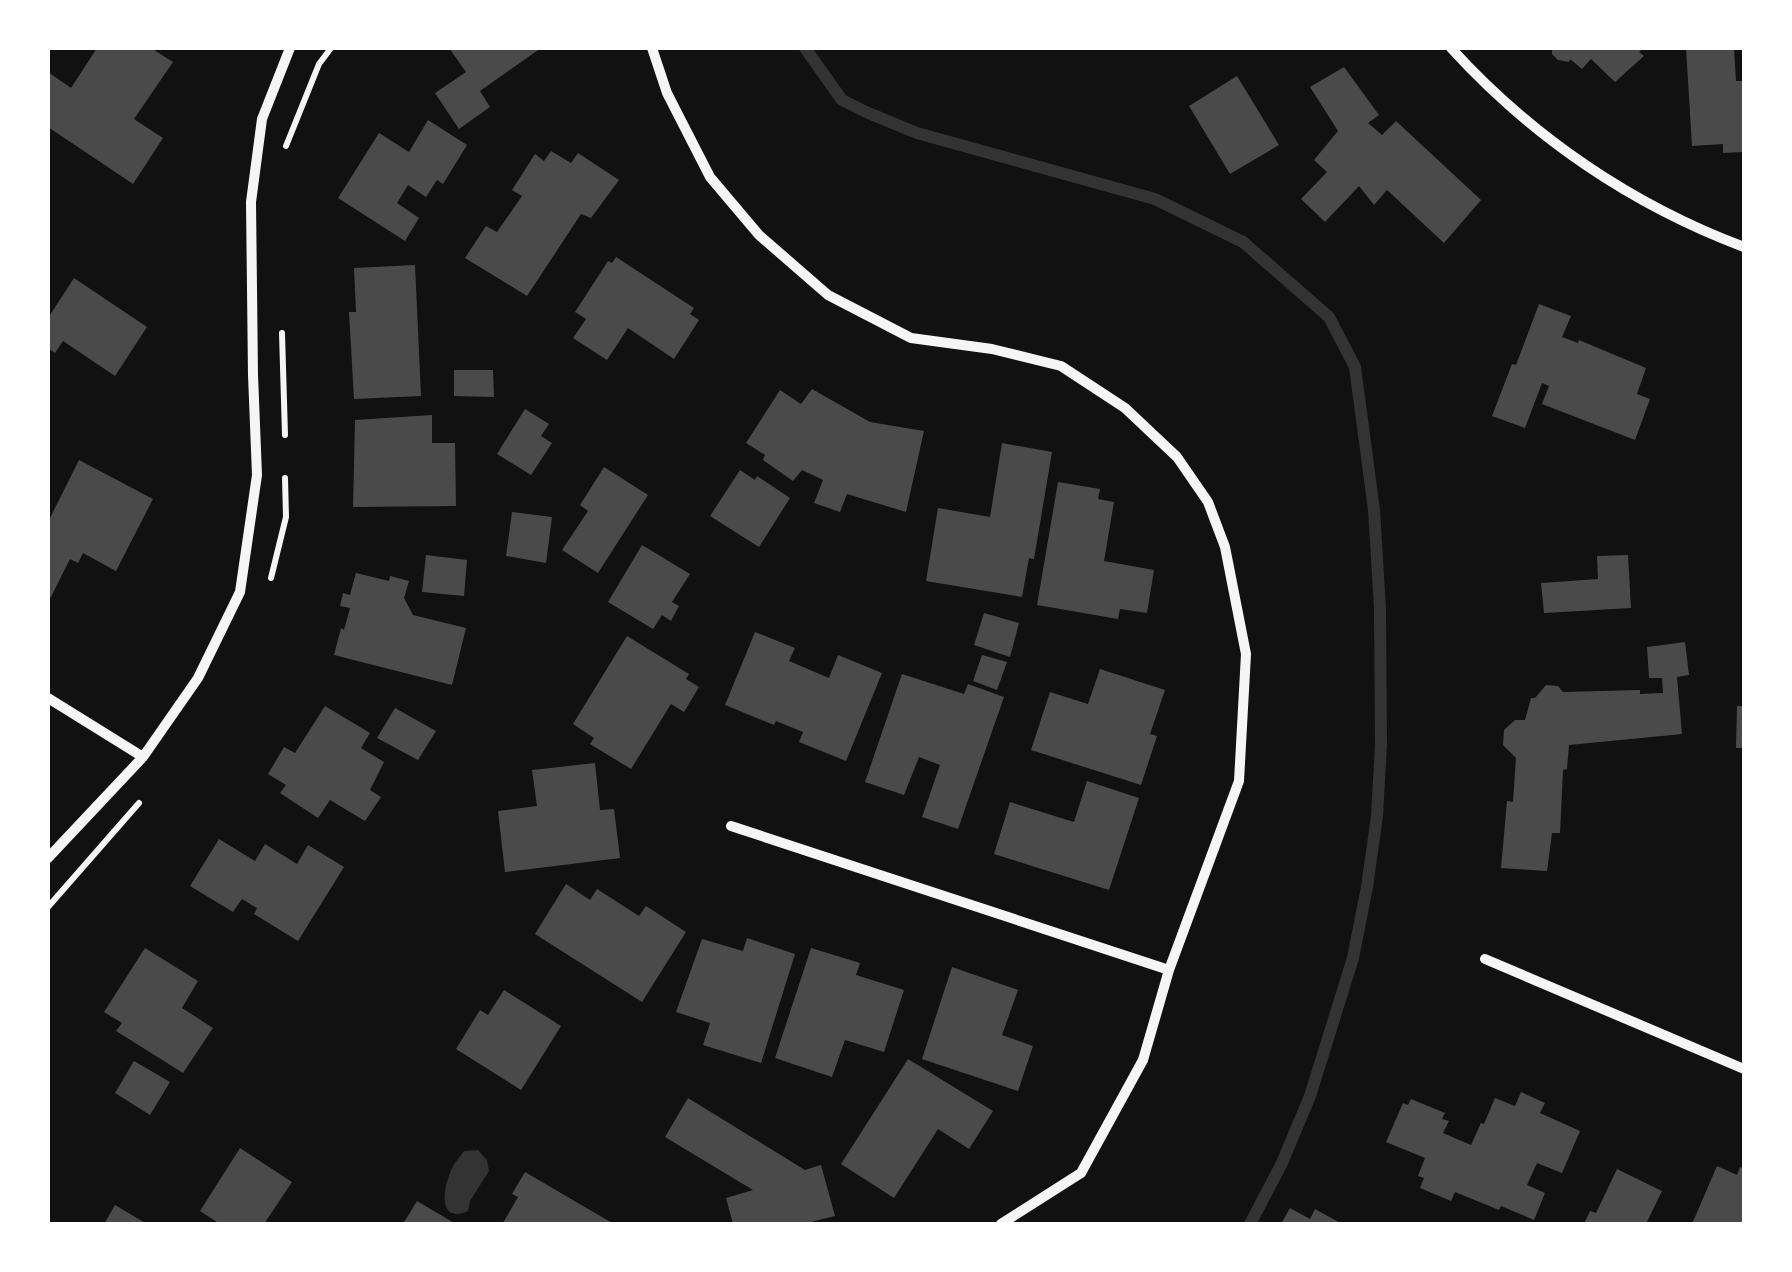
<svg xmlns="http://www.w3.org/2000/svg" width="1792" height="1272" viewBox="0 0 1792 1272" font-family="'Space Grotesk',sans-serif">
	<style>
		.water { fill: #333 }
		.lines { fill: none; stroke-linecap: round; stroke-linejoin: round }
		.stream { stroke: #333; stroke-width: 12 }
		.building { fill: #4a4a4a }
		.path { stroke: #f5f5f5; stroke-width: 6 }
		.minor { stroke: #f5f5f5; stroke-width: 10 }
	</style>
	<rect width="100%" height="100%" fill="#111"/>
	<path class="water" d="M478 1150 487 1160 489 1171 470 1201 468 1211C438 1224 443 1190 450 1173 453 1164 459 1158 464 1151Z"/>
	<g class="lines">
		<path class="stream" d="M805 48 842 100 866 112 917 133 1155 199 1243 242 1329 317 1355 367 1374 510 1380 608 1381 744 1377 816 1367 887 1353 958 1310 1096 1282 1163 1250 1224"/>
	</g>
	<path class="building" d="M97 48H151L173 62 134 119 163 138 133 184 48 127V72L71 88Z
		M449 48H541L480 91 490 107 459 129 435 93 466 72Z
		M1552 48H1644L1639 52 1644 56 1615 82 1591 59 1582 69 1570 59 1569 62 1558 60 1552 54Z
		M1686 48H1734L1736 81H1744V152L1723 153V144L1692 146Z
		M1344 67 1379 115 1368 123 1382 135 1396 121 1481 200 1444 243 1387 190 1374 205 1359 186 1325 222 1301 199 1327 172 1314 160 1338 131 1310 87Z
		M1237 76 1279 145 1230 174 1189 106Z
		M428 120 467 145 443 184 437 180 426 197 408 185 397 203 419 218 405 241 338 198 379 133 409 152Z
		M551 151 571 163 578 153 619 180 591 218 581 214 527 296 465 258 486 226 497 232 522 196 512 190 535 154 544 161Z
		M616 257 694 308 690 314 699 320 674 359 628 328 607 360 573 338 586 319 575 312 608 261 612 263Z
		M415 265 421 396 354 399 349 312H356L354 268Z
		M74 278 147 327 115 376 63 341 55 353 48 348V318Z
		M1539 304 1571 316 1562 337 1578 343 1579 340 1646 368 1637 394 1650 399 1635 440 1542 404 1549 386 1542 383 1525 428 1492 416 1512 364 1516 365Z
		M454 370H493L494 397 454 396Z
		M812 389 870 422 924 431 906 512 847 494 840 512 814 503 823 480 802 470 793 481 763 460 765 455 746 443 780 390 801 404Z
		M525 409 549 424 541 436 552 443 531 475 497 454Z
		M432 415V443H455L456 506 353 507 355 420Z
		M1002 443 1052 452 1034 559 1029 558 1022 597 926 581 938 508 990 517Z
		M79 460 153 499 116 571 83 553 78 563 70 559 51 597 48 595V516L50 518Z
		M604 467 648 495 598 573 562 550 588 511 580 505Z
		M740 470 755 480 757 476 790 498 759 547 710 516Z
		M1058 482 1100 489 1098 499 1114 502 1104 561 1154 570 1147 613 1120 609 1118 619 1037 605Z
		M512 512 552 517 546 563 506 556Z
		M642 545 690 574 672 602 679 606 671 621 662 615 653 629 608 602Z
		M426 555 467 560 464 596 422 592Z
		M1628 555 1631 608 1544 613 1541 583 1598 579 1597 556Z
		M356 573 389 581 390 576 409 581 404 598 413 615 466 628 452 685 334 655 341 628 344 630 350 608 340 606 343 593 350 595Z
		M984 613 1019 623 1010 657 974 645Z
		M755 632 795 648 789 661 829 678 838 655 882 673 846 761 799 742 803 732 776 721 774 725 725 705Z
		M627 636 689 674 686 679 699 687 684 712 671 704 631 769 590 744 594 738 573 724Z
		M1685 642 1689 675 1677 677 1682 734 1569 745 1567 769 1563 770 1560 833H1552L1547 871 1501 868 1507 801 1513 802 1516 758 1503 745 1504 730 1515 720H1525L1531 698H1535L1546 685 1558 686 1563 692 1640 690V694L1663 693 1662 678H1649L1647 647Z
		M982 655 1007 662 997 690 973 681Z
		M1100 669 1165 690 1150 734 1157 736 1141 785 1031 750 1050 692 1088 704Z
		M902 674 964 694 968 684 1004 697 958 829 922 817 940 765 919 757 904 795 865 782Z
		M325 706 370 733 361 748 384 762 370 790 381 797 365 821 330 800 318 818 280 793 286 785 268 774 284 747 295 753Z
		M1737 706H1744V748H1736Z
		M395 708 436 731 418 760 377 738Z
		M595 763 600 810 614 809 620 858 505 872 498 811 537 806 532 770Z
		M1087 781 1139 798 1109 890 994 854 1010 802 1074 822Z
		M219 839 255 861 265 844 297 864 308 845 344 867 298 941 254 914 257 908 242 899 233 912 190 886Z
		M566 884 590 900 597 889 639 916 646 906 686 932 642 1002 535 934Z
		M747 938 795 954 761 1063 703 1045 710 1023 676 1012 702 939 743 951Z
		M145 948 198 981 182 1008 213 1028 183 1073 116 1031 122 1023 104 1012Z
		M811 948 860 963 856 975 904 990 884 1052 845 1040 832 1077 775 1058Z
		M952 967 1018 990 1002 1035 1033 1046 1018 1091 922 1059Z
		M504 990 561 1026 521 1090 456 1049 480 1010 488 1015Z
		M908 1059 993 1111 969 1149 938 1129 894 1198 841 1164Z
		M134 1061 170 1082 150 1115 115 1093Z
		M1521 1092 1545 1103 1540 1113 1580 1131 1562 1173 1537 1163 1527 1185 1545 1193 1534 1220 1501 1206 1499 1210 1455 1192 1451 1201 1420 1188 1424 1178 1418 1176 1425 1158 1386 1142 1403 1103 1408 1105 1411 1099 1445 1113 1442 1119 1449 1121 1443 1133 1471 1145 1481 1123 1484 1124 1495 1098 1515 1106Z
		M688 1098 805 1170 821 1165 835 1216 803 1224H733L726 1198 753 1190 665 1137Z
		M240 1148 292 1182 264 1224H220L200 1211Z
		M1717 1166 1737 1175 1740 1167 1744 1169V1224H1692Z
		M1617 1169 1662 1191 1646 1224H1584L1590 1211 1596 1213Z
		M525 1172 614 1224H505L503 1223 518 1197 512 1194Z
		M417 1201 456 1224H403Z
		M115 1205 147 1224H104Z
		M1290 1208 1310 1219 1315 1209 1342 1224H1281Z"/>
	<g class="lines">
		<path class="path" d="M286 146 319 64 331 48
			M282 333 285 435
			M271 578 286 517 285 478
			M48 907 139 803"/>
		<path class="minor" d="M652 48 667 93 710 177 759 235 828 295 911 338 992 349 1061 366 1125 408 1177 457 1208 502 1225 547 1246 654 1239 781 1169 970 1143 1060 1081 1173 1001 1224
			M1451 48C1532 137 1632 205 1744 247
			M48 698 143 757
			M731 826 1169 970
			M48 858 143 757 198 678 240 592 257 475 253 375 251 202 262 119 290 48
			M1485 959 1744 1069"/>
	</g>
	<rect width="1792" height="1272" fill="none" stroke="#ffffff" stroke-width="100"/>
</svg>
